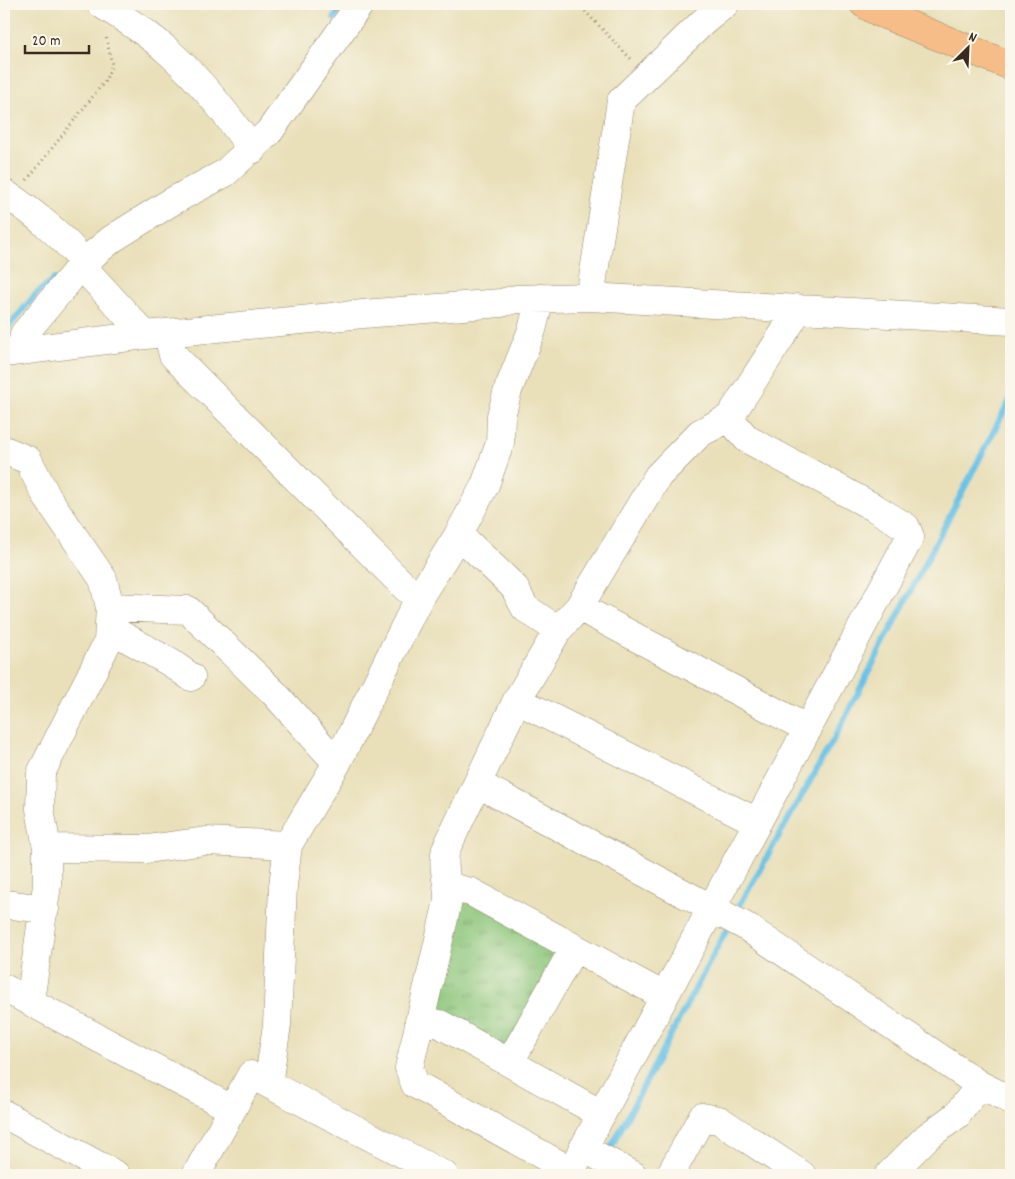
<svg xmlns="http://www.w3.org/2000/svg" width="1015" height="1179" viewBox="0 0 1015 1179" font-family="Dekko,sans-serif">
	<style>
		.grass { fill: url(#grass-tufts); stroke: #64784c }
		.lines { fill: none; stroke-linecap: round; stroke-linejoin: round }
		.stream { stroke: #6ac3e7; stroke-width: 6 }
		.minor-casing { stroke: #92856c; stroke-width: 29 }
		.major-casing { stroke: #92856c; stroke-width: 29 }
		.path { stroke: #92856c; stroke-width: 3; stroke-dasharray: 1 4; stroke-linecap: butt }
		.minor { stroke: #fff; stroke-width: 28 }
		.major { stroke: #f7bd88; stroke-width: 28 }
	</style>
	<defs>
		<pattern id="grass-tufts" width="24" height="20" patternUnits="userSpaceOnUse" patternTransform="scale(1.25)"><rect width="24" height="20" fill="#8dc67b"/><path d="M3 7l-1-3M5 7V3M7 7l1-3M15 17l-1-3M17 17v-4M19 17l1-3" fill="none" stroke="#74a164"/></pattern>
	</defs>
	<rect width="100%" height="100%" fill="#fbf7ec"/>
	<filter id="ink" filterUnits="userSpaceOnUse"><feTurbulence type="fractalNoise" baseFrequency=".02" numOctaves="2"/><feDisplacementMap in="SourceGraphic" scale="10" xChannelSelector="R" yChannelSelector="G"/><feConvolveMatrix kernelMatrix="1 2 1 2 8 2 1 2 1" color-interpolation-filters="sRGB"/></filter>
	<filter id="wash" filterUnits="userSpaceOnUse"><feTurbulence type="fractalNoise" baseFrequency=".0096" numOctaves="4" result="noise"/><feDisplacementMap in="SourceGraphic" scale="20" xChannelSelector="R" yChannelSelector="G"/><feGaussianBlur stdDeviation="1.12" result="paint"/><feColorMatrix in="noise" values="0 0 0 0 0 0 0 0 0 0 0 0 0 0 0 0 0 1.4 0 .05"/><feComposite in="paint" operator="in"/></filter>
	<g filter="url(#wash)">
		<rect width="100%" height="100%" fill="#e9e0ba"/>
		<path class="grass" d="M468 900 559 950 507 1048 433 1012 459 906Z"/>
		<g class="lines">
			<path class="stream" d="M334 18 343 4
				M4 332 36 294 54 279
				M737 910 836 735 1011 398
				M607 1155 726 931"/>
		</g>
	</g>
	<g filter="url(#ink)">
		<g class="lines">
			<g class="minor-casing">
				<path id="minor" d="M101 4C125 19 149 34 170 53 202 82 228 115 252 150
					M4 193C29 209 79 247 89 274L145 335
					M590 297 621 101 703 22 725 4
					M168 335 173 355 406 588 420 596
					M21 350 24 334 84 262 112 239 171 202 225 173 269 132 360 4
					M4 353 145 335 363 314 501 303 516 299 590 297 1011 321
					M4 450 28 460 47 497 103 579 110 607 108 641 41 773 40 809 47 848V885L32 988 26 999
					M457 537 469 544 514 587 525 608 558 630
					M110 607 188 610 274 693 337 763
					M579 607 808 729
					M109 628 171 663 191 677
					M517 700 757 822
					M478 784 745 926 980 1085 1011 1100
					M47 848 147 849 206 841 288 845
					M449 887 471 892 664 996
					M4 904 45 909
					M4 988 232 1109
					M419 1021 440 1024 601 1114
					M510 1062 574 948
					M268 1084 277 1025 283 886 288 845 337 763 420 596 457 537 485 485 500 443 501 416 508 390 532 330 540 298
					M4 1114 116 1175
					M583 1148 633 1175
					M571 1171 415 1084 409 1068 448 901C449 884 441 866 446 849L517 700 558 630 579 607 658 476 700 433 729 418 794 317 797 308
					M196 1175 251 1075 444 1175
					M569 1175 910 537 906 527 875 508 747 439 729 418
					M670 1175 702 1117 719 1120 802 1175
					M889 1175 928 1136 957 1115 980 1085"/>
			</g>
			<g class="major-casing">
				<path id="major" d="M864 4 880 13 1011 66"/>
			</g>
			<path class="path" d="M578 4 631 59
				M27 180 105 81 112 65 106 36"/>
			<use href="#minor" class="minor"/>
			<use href="#major" class="major"/>
		</g>
	</g>
	<rect width="1015" height="1179" fill="none" stroke="#fbf7ec" stroke-width="20"/>
	<g transform="translate(968 48) rotate(24)" stroke="#fbf7ec" stroke-width="4" paint-order="stroke">
	<path d="M0-4L9 19L0 12L-9 19Z" fill="#3b2a1e"/>
	<text y="-8" font-size="14" font-weight="bold" text-anchor="middle" fill="#3b2a1e">N</text>
	</g>
	<path d="M25 45v8h64v-8" fill="none" stroke="#3b2a1e" stroke-width="2.5"/>
	<text x="32" y="45" font-size="15" fill="#3b2a1e" stroke="#fbf7ec" stroke-width="4" paint-order="stroke">20 m</text>
</svg>
